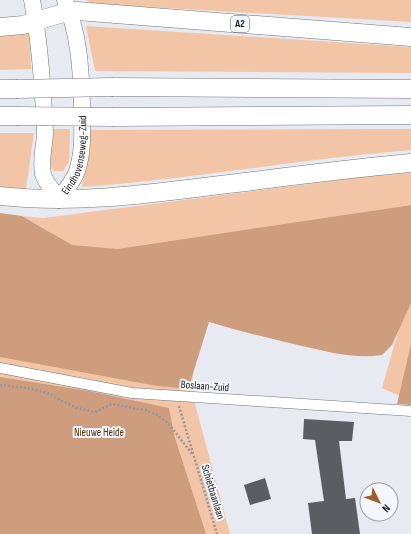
<svg xmlns="http://www.w3.org/2000/svg" width="411" height="534" viewBox="0 0 411 534" font-family="'Sofia Sans Condensed',sans-serif">
	<style>
		.green { fill: #f3c5a7 }
		.forest { fill: #cd9d7d }
		.building { fill: #5a5d62 }
		.lines { fill: none; stroke-linecap: round; stroke-linejoin: round }
		.street-casing { stroke: #73767b; stroke-width: 11 }
		.primary-casing { stroke: #73767b; stroke-width: 17 }
		.highway-casing { stroke: #73767b; stroke-width: 19 }
		.path { stroke: #95979c; stroke-width: 2.5; stroke-dasharray: 2 2; stroke-linecap: butt }
		.street { stroke: #fff; stroke-width: 10 }
		.primary { stroke: #fff; stroke-width: 16 }
		.highway { stroke: #fff; stroke-width: 18 }
		.highway-bridge-casing { stroke: #73767b; stroke-width: 19; stroke-linecap: butt }
		.highway-bridge { stroke: #fff; stroke-width: 18 }
		.labels { text-anchor: middle; dominant-baseline: central; stroke-width: 4; stroke-linejoin: round; paint-order: stroke }
		.shield { fill: #f4f8fe; stroke: #595b5e; stroke-width: 1 }
		.shield-label { font-size: 10px; font-weight: bold; fill: #17181a }
		.street-label { font-size: 11px; fill: #17181a; stroke: #f4f8fe }
		.park-label { font-size: 11px; fill: #60320d; stroke: #f4f8fe }
	</style>
	<rect width="100%" height="100%" fill="#e7eaf1"/>
	<path class="green" d="M86 0H411V22L93 4Z
		M86 26 411 47V73L95 71Z
		M29 28 31 69 0 70V30Z
		M48 129H70L69 162 63 171H54L47 162Z
		M411 129V150C301 159 192 179 82 187L87 154 86 130Z
		M0 133H34L26 189 0 187Z
		M411 173V205L215 235 191 389 230 534H0V218L52 233 22 216 43 218 370 176Z
		M411 286V401L382 388Z"/>
	<path class="forest" d="M411 205V303L392 345 382 355C354 359 329 352 302 346 271 339 240 331 209 322L190 383V389L157 386 0 357V213L22 216 72 245 118 249Z
		M411 344V405L397 404Z
		M0 377 89 391 169 408 174 435 206 534H0Z"/>
	<path class="building" d="M304 419 354 422 352 441H339L346 499 355 498 360 534H312L308 503 324 501 315 440 303 439Z
		M265 478 271 499 250 505 244 485Z"/>
	<g class="lines">
		<g class="street-casing">
			<path id="street" d="M0 368 132 393 411 411"/>
		</g>
		<g class="primary-casing">
			<g id="primary">
				<path id="s1" d="M32 0C40 43 43 87 45 131 45 145 40 159 43 174 45 182 54 192 59 200 64 191 74 181 77 171 84 150 82 127 82 105 81 67 79 35 65 0"/>
			</g>
		</g>
		<g class="highway-casing">
			<path id="highway" d="M0 27 23 25 70 11H77L411 37
				M113 87 411 89
				M0 89H16
				M0 116H17
				M114 117 411 115
				M0 196C71 204 142 195 212 186 278 178 344 169 411 163"/>
		</g>
		<path class="path" d="M0 385 28 388 50 394 58 399 77 408 95 412 112 404 145 410 158 415 168 423 193 455
			M179 406 217 534"/>
		<use href="#street" class="street"/>
		<use href="#primary" class="primary"/>
		<use href="#highway" class="highway"/>
		<g class="highway-bridge-casing">
			<path id="highway-bridge" d="M16 89 113 87
				M17 116 114 117"/>
		</g>
		<use href="#highway-bridge" class="highway-bridge"/>
	</g>
	<g class="labels">
		<rect class="shield" x="231" y="16" width="18" height="16" rx="3"/>
		<g class="shield-label">
			<text x="240" y="24">A2</text>
		</g>
		<g class="street-label">
			<text stroke="none"><textPath href="#s1" startOffset="255">Eindhovenseweg-Zuid</textPath></text>
			<text transform="translate(205 386) rotate(4)">Boslaan-Zuid</text>
			<text transform="translate(213 492) rotate(73)">Schietbaanlaan</text>
		</g>
		<g class="park-label">
			<text x="99" y="432">Nieuwe Heide</text>
		</g>
	</g>
	<g transform="translate(379 502) rotate(132)"><circle r="19" fill="#f4f8fe" stroke="#9c9ea3"/>
	<path d="M0-3L7 15L0 10L-7 15Z" fill="#a05d2c"/>
	<text y="-6" font-size="11" font-weight="bold" text-anchor="middle" fill="#17181a">N</text>
	</g>
</svg>
